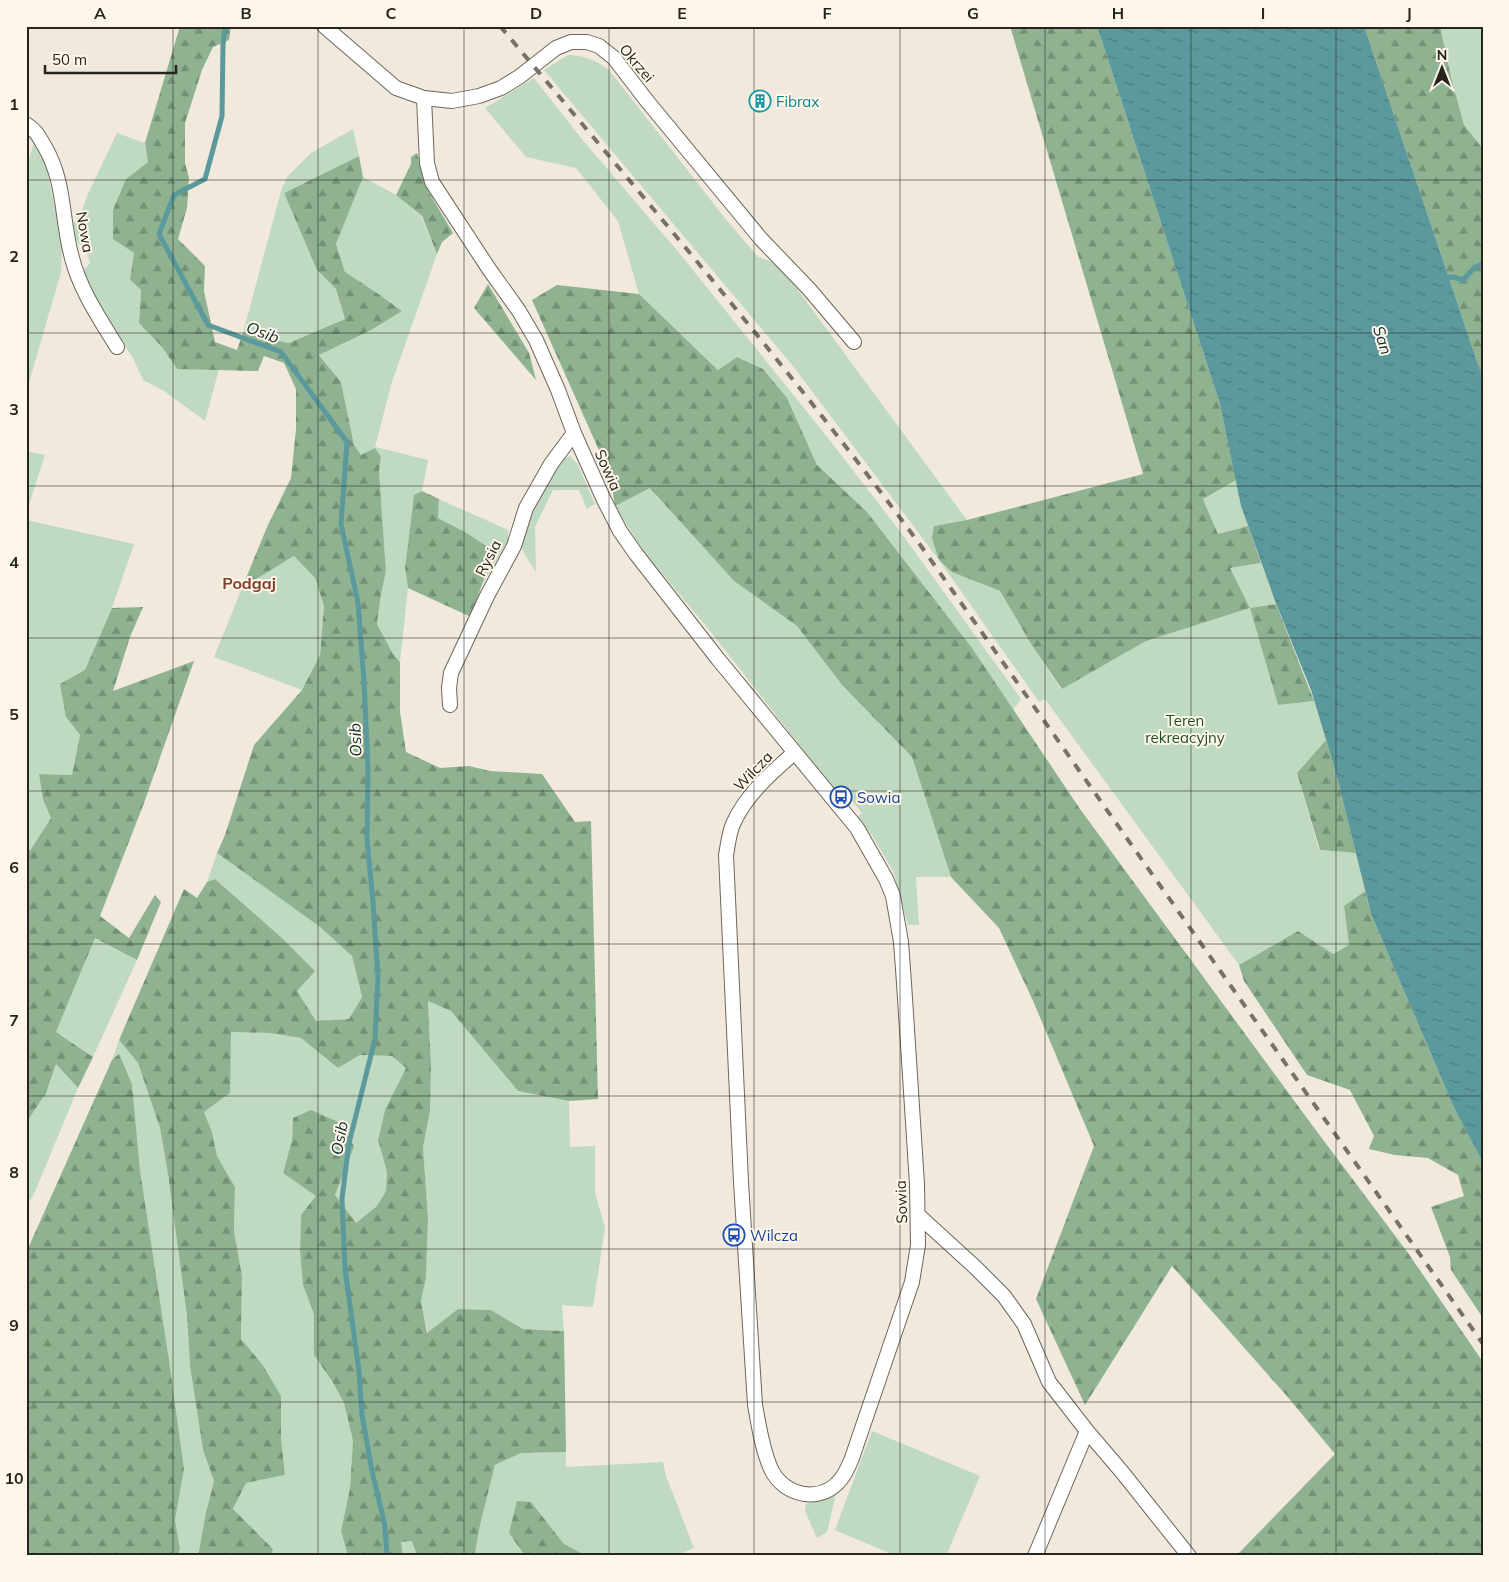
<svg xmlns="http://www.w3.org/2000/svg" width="1509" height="1582" viewBox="0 0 1509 1582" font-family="Mulish,sans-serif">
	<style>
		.green { fill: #bfdac0 }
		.forest { fill: url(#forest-firs) }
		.water { fill: url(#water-ripples) }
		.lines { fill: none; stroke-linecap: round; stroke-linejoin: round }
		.stream { stroke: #5b999d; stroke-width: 5 }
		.street-casing { stroke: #6d665b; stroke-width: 16 }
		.street { stroke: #fff; stroke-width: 14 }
		.rail { stroke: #76726a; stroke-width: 4; stroke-dasharray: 9 9; stroke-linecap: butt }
		.grid { fill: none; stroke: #26241f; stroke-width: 1; stroke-opacity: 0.55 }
		.labels { text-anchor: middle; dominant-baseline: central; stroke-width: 4; stroke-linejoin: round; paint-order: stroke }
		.street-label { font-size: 15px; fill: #26241f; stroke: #fef6e9 }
		.culture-label { font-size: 15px; fill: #0d838f; stroke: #fef6e9; text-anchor: start }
		.park-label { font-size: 15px; fill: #1c5122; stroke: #fef6e9 }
		.transit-label { font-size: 15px; fill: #164399; stroke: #fef6e9; text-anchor: start }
		.water-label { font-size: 16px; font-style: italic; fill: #0f2f32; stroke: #fef6e9 }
		.neighbourhood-label { font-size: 16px; font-weight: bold; fill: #803b2a; stroke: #fef6e9 }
		.neatline { fill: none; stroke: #26241f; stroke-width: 2 }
		.grid-label { font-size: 16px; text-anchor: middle; font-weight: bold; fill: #26241f }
	</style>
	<defs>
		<pattern id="forest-firs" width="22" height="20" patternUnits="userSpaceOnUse" patternTransform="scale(1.25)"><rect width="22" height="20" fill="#8fb390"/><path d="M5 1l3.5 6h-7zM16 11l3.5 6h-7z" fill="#759175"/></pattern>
		<pattern id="water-ripples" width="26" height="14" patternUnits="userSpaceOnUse" patternTransform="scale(1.25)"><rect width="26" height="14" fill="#5b999d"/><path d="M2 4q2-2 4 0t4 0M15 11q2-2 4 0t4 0" fill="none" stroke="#4b7d7f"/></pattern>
	</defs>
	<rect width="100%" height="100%" fill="#f0e9dc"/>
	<path class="green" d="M1440 26H1483V149L1464 125 1451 77Z
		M568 55C583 55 597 61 609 70L724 217 758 257 778 263 967 520 934 526 953 572 1000 591 1031 644 1061 689 1146 641 1250 608 1230 568 1261 563 1276 604 1250 608 1278 705 1314 701 1326 740 1297 773 1319 850 1356 853 1365 891 1344 906 1349 945 1333 954 1298 931 1239 965 1045 699 1039 702 939 560 793 366 544 70Z
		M534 78 581 138 680 254 828 438 899 530 1021 699 1013 710 972 648 867 512 817 465 787 398 763 369 737 357 718 370 639 294 618 221 576 168 526 157 485 108Z
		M353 129 359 156 284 193 317 270 336 289 345 319 289 343 243 333 281 191 287 177 311 153Z
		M117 133 145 143 148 162 126 179 134 253 130 280 141 290 139 323 162 347 177 369H219L205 421 164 391 143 380 133 358 104 315 83 271 90 263 85 247C74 243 74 234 73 224L81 213 88 194Z
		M34 143 45 161 62 241 61 272 26 393V168Z
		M363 177 396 195 421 216 437 254 392 382 375 447 428 460 422 491 414 495 405 568 408 588 400 662 393 654 377 624 381 594 386 571 379 471 381 457 361 455 354 445 341 382 319 354 373 329 402 311 377 293 345 272 336 244Z
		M26 451 45 455 26 514Z
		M570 456 577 463 595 504 587 509 579 490H553L535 527 536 572 525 555 521 545 541 491 556 464Z
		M1236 480 1241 506 1248 526 1218 534 1203 498Z
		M650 487 734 581 797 626 842 685 912 757 951 877H916L919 925H908L893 871 872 835 856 818 862 813 839 785 834 789 706 626 643 551 615 506Z
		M439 499 508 530V540L480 589 489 563 467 533 438 518Z
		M26 520 134 544 112 608 66 717 80 735 72 775 39 774 43 800 51 818 31 849 26 853Z
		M294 556 315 578 324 606 320 655 302 690 214 657 242 588Z
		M217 853 320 927 352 956 362 998 349 1019 316 1021 297 991 315 971 282 938 215 879 207 882Z
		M95 938 137 960 93 1057 56 1032Z
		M428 1000 451 1011 518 1091 569 1101 570 1147 595 1146V1193L605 1227 593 1307 562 1305 564 1331 523 1329 491 1310 458 1309 428 1333 421 1301 426 1278 428 1218 423 1147 430 1111 431 1065Z
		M230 1032 270 1033 301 1038 338 1068 360 1055 392 1056 406 1068 385 1110 378 1140 387 1172 386 1191 377 1206 356 1223 335 1195 354 1147 293 1118 292 1140 283 1173 317 1196 301 1215 300 1251 303 1285 314 1314V1355L332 1381 344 1403 353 1441 350 1488 341 1531 348 1556H271L273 1549 233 1509 246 1483 285 1475 281 1438 262 1364 241 1339 242 1276 234 1231 235 1187 217 1156 212 1132 204 1112 230 1093Z
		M119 1040 138 1063 160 1128 168 1174 187 1316 190 1366 203 1450 214 1481 206 1512 198 1556H178L180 1549 175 1520 184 1469 169 1360 140 1170 132 1084 119 1055 112 1060Z
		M56 1064 78 1088 34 1194 26 1206V1123L46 1093Z
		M872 1431 980 1476 946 1556H896L835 1530Z
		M566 1452V1467L663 1462 666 1476 694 1548 674 1556H587L564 1544 531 1502 509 1533 525 1556H479L475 1553 480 1525 495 1465 521 1453Z
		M836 1494 827 1532 817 1538 805 1511 806 1504Z
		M412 1541 417 1556H403L401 1542Z"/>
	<path class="forest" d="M180 26H231L229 40 213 47 202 70 185 123V163L189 178 187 208 178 239 205 266 204 291 215 342 237 350 243 333 289 343 345 319 336 289 317 270 284 193 359 156 363 177 336 244 345 272 377 293 402 311 373 329 319 355 341 382 354 445 361 455 375 448 381 457 379 471 386 571 381 594 377 624 393 654 400 662V712L406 752 440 768 469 766 490 771 542 774 575 822 591 821 598 1099 569 1101 518 1091 451 1011 428 1001 431 1065 430 1111 423 1147 428 1218 426 1278 421 1301 427 1333 458 1309 491 1310 523 1329 564 1331 566 1452 521 1453 495 1465 480 1525 475 1553 479 1556H417L412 1541 401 1542 403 1556H348L341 1531 350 1488 353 1441 344 1403 332 1381 314 1355V1314L303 1285 300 1251 301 1215 316 1196 283 1173 292 1140 293 1118 311 1110 343 1124 354 1147 335 1195 356 1223 377 1206 386 1191 387 1172 378 1140 385 1110 406 1068 392 1056 360 1055 338 1068 301 1038 270 1033 231 1032 230 1093 204 1112 212 1132 217 1156 235 1187 234 1231 242 1276 241 1339 262 1364 281 1396V1438L285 1475 246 1483 233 1509 273 1549 271 1556H198L206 1512 214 1481 203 1450 190 1366 187 1316 168 1174 160 1128 138 1063 119 1040 184 889 197 898 207 882 215 879 282 938 315 971 297 991 316 1021 349 1019 362 997 352 956 320 927 217 853 225 835 254 745 302 690 320 655 324 606 315 578 294 556 242 588 267 527 291 478 296 429V389L284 363 264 356 258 371 177 369 162 347 139 323 141 290 130 280 134 253 113 239V210L126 179 148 162 145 143Z
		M1010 26H1097L1220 404 1236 480 1203 499 1218 534 1248 526 1261 563 1230 568 1250 608 1276 604 1314 701 1278 705 1250 608 1146 641 1062 689 1031 644 1000 591 952 572 939 560 932 538 934 526 967 520 1143 474Z
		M1364 26H1440L1451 77 1464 125 1483 149V379Z
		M417 153 428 191 453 233 442 242 437 254 422 216 396 195 411 164V157Z
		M488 284 529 353 536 380 474 308Z
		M557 285 639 294 718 370 737 357 763 369 787 398 817 465 867 512 972 648 1080 809 1309 1121 1408 1253 1483 1362V1556H1236L1335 1454 1286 1395 1172 1266 1085 1405 1036 1299 1094 1146 1034 1003 999 928 951 877 912 757 842 685 797 626 734 581 650 488 615 506 610 475 532 300Z
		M422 491 439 499 438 518 467 533 486 546 489 563 471 617 408 588 405 568 414 495Z
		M143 607 130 637 113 691 194 661 144 803 100 916 129 938 155 895 161 902 137 960 95 938 56 1032 93 1057 78 1088 56 1064 46 1093 26 1123V853L31 849 51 818 43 800 39 774 72 775 80 735 66 717 60 684 85 670 112 608Z
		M1326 740 1336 773 1356 853 1320 850 1297 773Z
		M1365 891 1371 914 1455 1110 1483 1163V1318L1451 1270 1450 1257 1431 1207 1464 1196 1458 1175 1428 1158 1395 1155 1369 1149 1374 1136 1350 1090 1307 1075 1244 981 1239 965 1298 931 1333 954 1349 945 1344 906Z
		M119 1054 132 1084 140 1170 169 1360 184 1469 175 1520 180 1549 178 1556H26V1374L28 1365 26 1363V1253L112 1060Z
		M517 1501 531 1502 564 1544 587 1556H525L509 1533Z"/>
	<path class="water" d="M1097 26H1364L1483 379V1163L1455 1110 1371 914 1336 773 1311 690 1275 601 1241 506 1220 404Z"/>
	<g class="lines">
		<path class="stream" d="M225 26 223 45 222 116 205 179 174 195 159 234 208 325 281 352 347 442 341 524 358 603 364 681 368 769 367 840 373 902 378 978 375 1039 349 1143 342 1199 345 1269 359 1371 362 1415 372 1471 385 1526 387 1556
			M1442 278 1453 277 1463 280 1475 267 1483 264"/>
		<g class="street-casing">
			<path id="street" d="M324 26 396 88 424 98 452 101 479 96 501 88 519 77 556 48 571 42H587L599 46 614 58 647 101 761 239 809 289 854 342
				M424 98 427 163 432 182 489 269 519 311 536 340 558 390 574 433 604 500 620 531 636 554 718 659 857 828 886 879 893 896 901 942 904 983 917 1184 918 1245 912 1282 852 1458C849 1465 846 1473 841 1479 822 1504 784 1497 771 1469 762 1449 759 1426 755 1405L741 1182 726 855C728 845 729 833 733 824 746 795 771 773 794 753
				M26 124C36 130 39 137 45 147 66 184 61 219 72 258 80 290 100 319 117 347
				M450 705 449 688 451 673 487 596 514 546 526 508 551 464 574 433
				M918 1215 976 1268 1004 1296 1024 1324 1049 1382 1087 1431 1122 1472 1189 1556
				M1035 1556 1087 1431"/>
		</g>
		<use href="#street" class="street"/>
		<path class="rail" d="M500 26C643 197 789 367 921 546L1483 1344"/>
	</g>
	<path class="grid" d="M173 26V1556M318 26V1556M464 26V1556M609 26V1556M754 26V1556M900 26V1556M1045 26V1556M1191 26V1556M1336 26V1556M26 180H1483M26 333H1483M26 486H1483M26 638H1483M26 791H1483M26 944H1483M26 1096H1483M26 1249H1483M26 1402H1483"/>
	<defs>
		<g id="building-ring" transform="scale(1.125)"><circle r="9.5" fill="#fef6e9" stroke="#0f9aa8" stroke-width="1.5"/><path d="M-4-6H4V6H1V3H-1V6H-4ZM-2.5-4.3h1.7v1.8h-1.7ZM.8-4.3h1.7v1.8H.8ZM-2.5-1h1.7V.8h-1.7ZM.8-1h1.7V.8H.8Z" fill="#0f9aa8"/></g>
		<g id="bus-ring" transform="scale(1.125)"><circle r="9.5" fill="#fef6e9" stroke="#1a4fb4" stroke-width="1.5"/><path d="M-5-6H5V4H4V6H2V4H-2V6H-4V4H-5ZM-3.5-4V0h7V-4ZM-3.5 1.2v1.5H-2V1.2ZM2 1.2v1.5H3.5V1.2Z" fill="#1a4fb4"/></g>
	</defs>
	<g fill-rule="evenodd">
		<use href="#building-ring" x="760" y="101"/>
		<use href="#bus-ring" x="841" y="797"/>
		<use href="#bus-ring" x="734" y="1235"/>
	</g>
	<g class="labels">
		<g class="street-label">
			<text transform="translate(637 63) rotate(50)">Okrzei</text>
			<text transform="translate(85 232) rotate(80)">Nowa</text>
			<text transform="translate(608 470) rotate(66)">Sowia</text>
			<text transform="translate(488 558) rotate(-63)">Rysia</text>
			<text transform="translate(753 771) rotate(-46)">Wilcza</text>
			<text transform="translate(901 1202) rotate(-92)">Sowia</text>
		</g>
		<g class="culture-label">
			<text x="776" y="101">Fibrax</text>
		</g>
		<g class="park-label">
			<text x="1185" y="720">Teren<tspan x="1185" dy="17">rekreacyjny</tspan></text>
		</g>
		<g class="transit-label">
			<text x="857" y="797">Sowia</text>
			<text x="750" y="1235">Wilcza</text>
		</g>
		<g class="water-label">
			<text transform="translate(263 332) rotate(21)">Osib</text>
			<text transform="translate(1383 340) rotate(72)">San</text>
			<text transform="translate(355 740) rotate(-92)">Osib</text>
			<text transform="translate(339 1138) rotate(-79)">Osib</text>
		</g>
		<g class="neighbourhood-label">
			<text x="249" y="583">Podgaj</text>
		</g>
	</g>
	<rect width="1509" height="1582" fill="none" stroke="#fef6e9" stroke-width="55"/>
	<g transform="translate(1442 68)" stroke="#fef6e9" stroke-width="4" paint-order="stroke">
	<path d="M0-4L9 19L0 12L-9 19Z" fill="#26241f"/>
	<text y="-8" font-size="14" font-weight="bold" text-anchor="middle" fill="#26241f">N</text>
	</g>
	<path d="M45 65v8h131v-8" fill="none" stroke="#26241f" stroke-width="2.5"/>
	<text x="52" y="65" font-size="15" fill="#26241f" stroke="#fef6e9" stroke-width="4" paint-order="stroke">50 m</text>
	<rect x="28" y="28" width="1454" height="1526" class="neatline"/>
	<g class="grid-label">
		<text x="100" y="19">A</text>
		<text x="246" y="19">B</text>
		<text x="391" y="19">C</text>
		<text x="536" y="19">D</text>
		<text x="682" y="19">E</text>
		<text x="827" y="19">F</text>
		<text x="973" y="19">G</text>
		<text x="1118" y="19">H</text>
		<text x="1263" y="19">I</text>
		<text x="1409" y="19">J</text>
		<text x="14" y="110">1</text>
		<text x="14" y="262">2</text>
		<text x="14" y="415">3</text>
		<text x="14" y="568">4</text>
		<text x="14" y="720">5</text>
		<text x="14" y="873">6</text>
		<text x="14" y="1026">7</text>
		<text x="14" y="1178">8</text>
		<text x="14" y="1331">9</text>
		<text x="14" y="1484">10</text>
	</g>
</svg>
